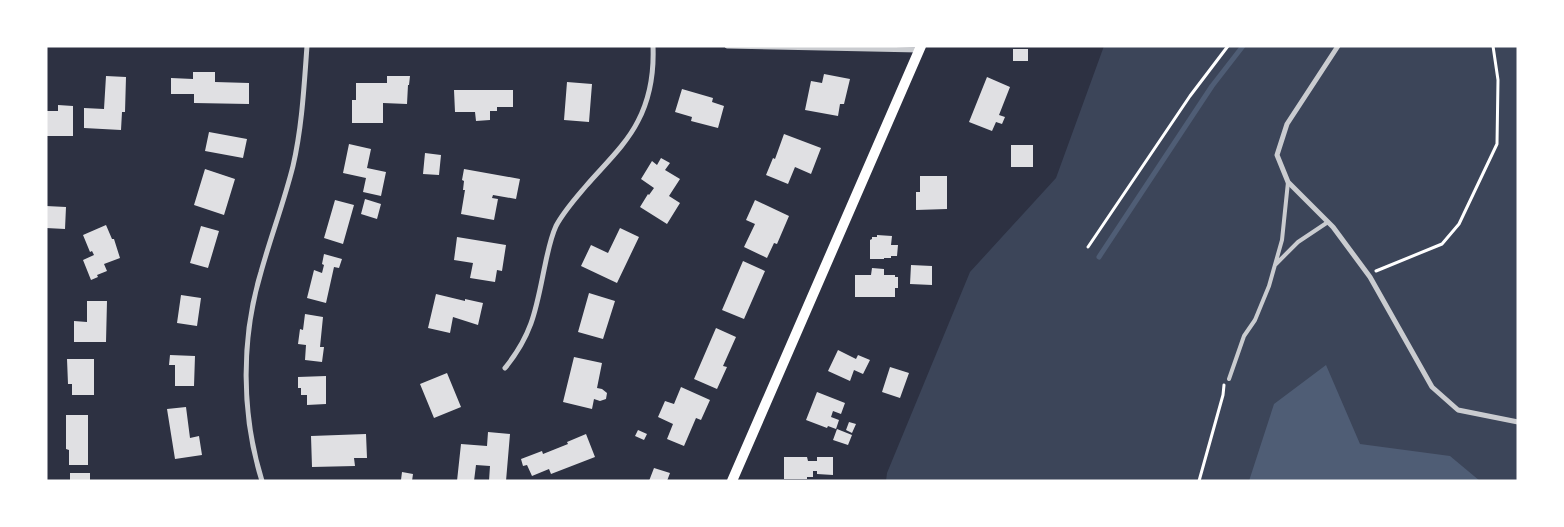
<svg xmlns="http://www.w3.org/2000/svg" width="1564" height="527" viewBox="0 0 1564 527" font-family="Mulish,sans-serif">
	<style>
		.green { fill: #3c4559 }
		.water { fill: #4f5d75 }
		.lines { fill: none; stroke-linecap: round; stroke-linejoin: round }
		.stream { stroke: #4f5d75; stroke-width: 5 }
		.building { fill: #e0e0e3 }
		.path { stroke: #fff; stroke-width: 3 }
		.service { stroke: #caccd0; stroke-width: 4 }
		.minor { stroke: #caccd0; stroke-width: 5 }
		.secondary { stroke: #fff; stroke-width: 10 }
	</style>
	<rect width="100%" height="100%" fill="#2d3142"/>
	<path class="green" d="M1104 46H1518V481H886L887 473 970 272 1056 178Z"/>
	<path class="water" d="M1326 365 1360 444 1450 456 1480 481H1249L1274 404Z"/>
	<g class="lines">
		<path class="stream" d="M1099 257 1212 86 1243 46"/>
	</g>
	<path class="building" d="M1013 49H1028V61H1013Z
		M193 72H215V82L249 83V104L194 103V94H171V78L193 79Z
		M824 74 850 79 844 104H840L838 116 805 110 811 81 822 83Z
		M106 76 126 77 125 112H122L121 130 84 128V108L104 109Z
		M387 76H410L409 85H408L407 104 383 103V123H352V100H356V83H387Z
		M987 77 1010 87 999 115 1005 117 1002 124 996 122 992 131 969 122Z
		M567 82 592 84 589 122 564 120Z
		M682 89 713 98 712 102 724 106 718 128 691 121 692 117 675 112Z
		M454 90H513V107H497V111H490V120L476 121 475 112H455Z
		M58 105 73 106V136H46V111H58Z
		M209 132 247 139 243 158 205 151Z
		M784 134 821 148 811 174 795 167 788 184 766 175 773 158 775 159Z
		M349 144 371 149 367 168 386 172 381 196 363 192 366 178 343 173Z
		M1011 145H1033V167H1011Z
		M425 153 441 155 439 175 423 174Z
		M661 158 670 163 665 170 680 179 669 196 680 203 667 224 640 207 648 194 649 195 654 188 641 179 652 161 657 165Z
		M205 169 235 179 224 215 194 205Z
		M464 169 520 179 516 199 493 195 492 198 498 199 494 220 461 214 465 190H463L464 181 462 180Z
		M920 176H947V209L916 210V192H920Z
		M365 199 381 204 377 219 361 214Z
		M335 200 354 205 343 244 324 238Z
		M755 200 789 216 777 244 774 243 767 258 744 247 755 224 746 220Z
		M46 206 66 207 65 229 46 228Z
		M106 225 112 239H114L120 258 104 264 107 271 97 275 98 277 91 280 83 260 94 255 92 251 90 252 83 235Z
		M201 226 219 231 208 268 190 263Z
		M620 228 639 237 617 283 581 266 591 245 608 253Z
		M877 235 892 236 891 245H898L897 256H891V258H884V259H870V240L872 239V237H877Z
		M457 237 506 245 502 271 497 270 495 282 470 278 473 263 454 260Z
		M324 254 342 259 339 268 334 267 326 303 307 298 314 270 322 273 324 265 322 264Z
		M743 261 765 271 744 319 722 310Z
		M911 265 932 266V285L910 284Z
		M872 268 884 269V275H895V277H898V288H895V297H855V275H871Z
		M589 293 615 301 603 339 578 332Z
		M436 294 465 301V299L483 303 478 325 453 317 450 333 428 328Z
		M181 295 201 298 197 326 177 323Z
		M87 301H107L106 342H74V321L87 322Z
		M305 314 323 317 320 347H324L322 362 305 360 306 345 298 344 300 329 303 330Z
		M716 328 736 337 723 366 727 367 717 389 694 379Z
		M838 350 856 359 858 355 870 360 863 374 854 370 850 381 828 371Z
		M170 355 195 356 194 386H175V365H169Z
		M574 357 602 363 597 388 602 389 607 393 606 399 600 401 594 399 592 409 563 402Z
		M67 359H94V395H72V384H68Z
		M890 367 909 373 900 398 882 392Z
		M447 373 461 407 434 418 420 384Z
		M326 376V404L307 405V395H301V388H298V377Z
		M681 387 710 400 701 420 696 418 684 446 667 439 673 424 658 417 665 401 674 404Z
		M817 392 845 403 841 414 833 411 831 417 839 420 836 429 828 426 827 428 806 420Z
		M186 407 190 438 199 436 202 455 175 459 167 409Z
		M66 415H88V465H69V450L66 449Z
		M849 422 856 424 852 433 846 430Z
		M837 429 852 435 848 445 833 440Z
		M638 430 647 434 644 440 635 436Z
		M488 432 510 434 506 481H489L490 466 476 465 474 481H457L461 444 487 446Z
		M366 434 367 458H354L355 466 312 467 311 436Z
		M586 434 595 457 551 474 549 469 532 476 527 465 523 466 521 459 542 451 543 454 568 444 567 442Z
		M784 457H807L808 461H817V457H833V475L817 474V471H813V477H807V479H784Z
		M654 468 670 473 667 481H649Z
		M402 472 413 474 412 481 401 480Z
		M70 473H90V481H70Z"/>
	<g class="lines">
		<path class="path" d="M1088 247 1190 96 1228 46
			M1376 271 1442 244 1459 224 1497 144 1498 80 1493 46
			M1199 481 1223 395 1224 385"/>
		<path class="service" d="M1276 264 1298 242 1328 222
			M1229 379 1244 336 1255 320 1269 286 1282 240 1288 182"/>
		<path class="minor" d="M727 46 919 50
			M1338 46 1287 124 1277 155 1288 182 1333 227 1370 277 1432 387 1458 410 1518 422
			M505 368C532 335 536 310 544 270 547 256 550 239 556 226 564 211 575 199 586 186 604 165 626 145 638 121 650 98 654 71 653 46
			M262 481C241 414 241 338 261 272 271 236 284 202 293 166 302 127 304 87 307 46"/>
		<path class="secondary" d="M732 481 921 46"/>
	</g>
	<rect width="1564" height="527" fill="none" stroke="#ffffff" stroke-width="95"/>
</svg>
